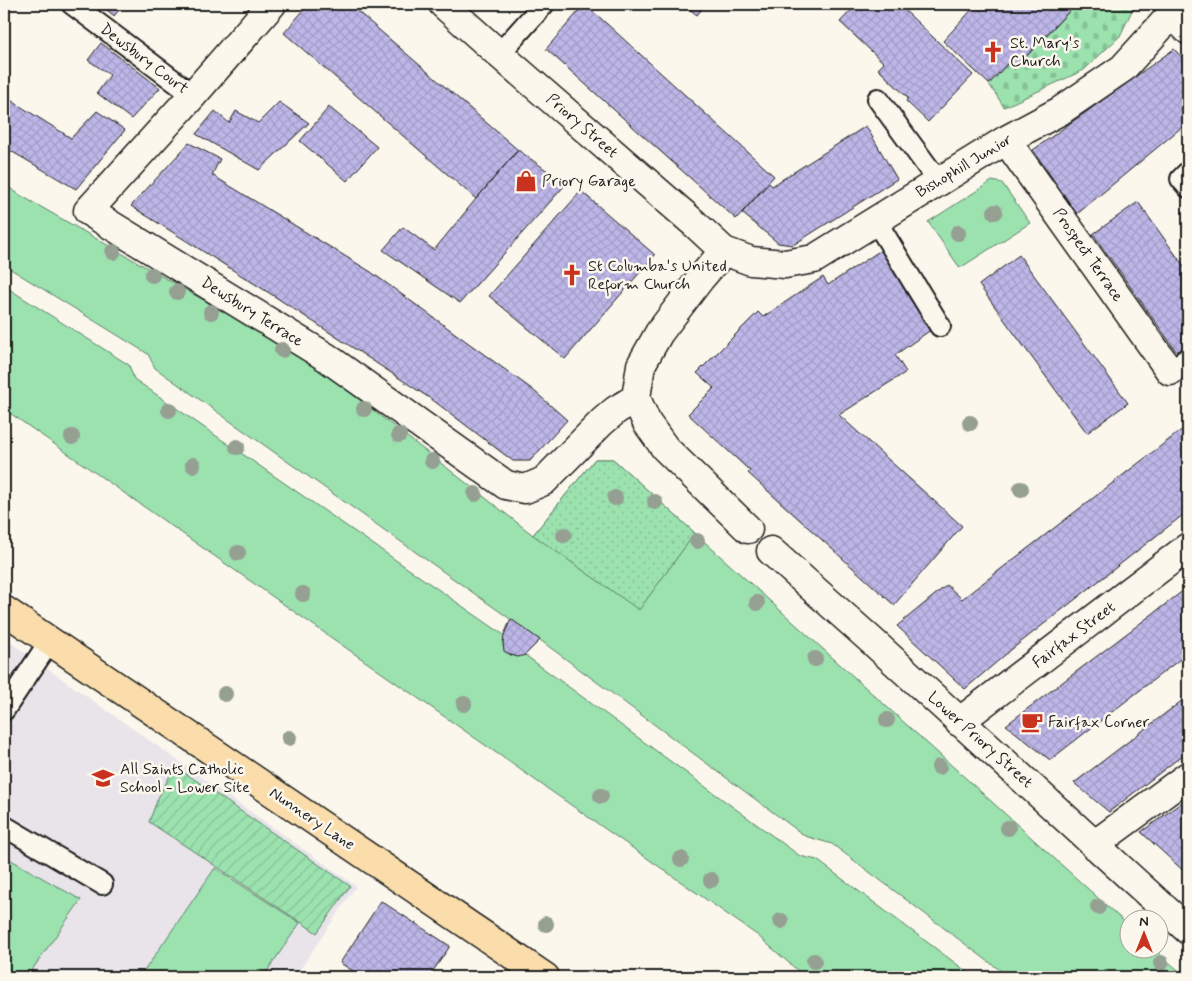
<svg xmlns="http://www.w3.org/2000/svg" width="1192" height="981" viewBox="0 0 1192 981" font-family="Mynerve,sans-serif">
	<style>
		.built { fill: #e8e4ea }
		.grass { fill: #9be2af; stroke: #5c7f66 }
		.cemetery { fill: url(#cemetery-stones); stroke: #5c7f66 }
		.park { fill: url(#park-dots); stroke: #5c7f66 }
		.garden { fill: url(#garden-furrows); stroke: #5c7f66 }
		.building { fill: url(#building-cross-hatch); stroke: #1c1c1c }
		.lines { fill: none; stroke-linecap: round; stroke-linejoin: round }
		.service-casing { stroke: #1c1c1c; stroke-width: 24 }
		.minor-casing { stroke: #1c1c1c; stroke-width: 31 }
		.primary-casing { stroke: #1c1c1c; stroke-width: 31 }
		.service { stroke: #fbf7ec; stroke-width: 20 }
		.minor { stroke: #fbf7ec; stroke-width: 28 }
		.primary { stroke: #faddab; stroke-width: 28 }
		.tree { fill: #959f92 }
		.labels { text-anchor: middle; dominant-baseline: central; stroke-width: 5; stroke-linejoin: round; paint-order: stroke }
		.poi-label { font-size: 16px; fill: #1c1c1c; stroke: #fbf7ec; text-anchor: start }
		.street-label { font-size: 16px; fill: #1c1c1c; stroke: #fbf7ec }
	</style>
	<defs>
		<pattern id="cemetery-stones" width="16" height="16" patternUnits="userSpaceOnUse" patternTransform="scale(1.25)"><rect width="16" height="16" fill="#9be2af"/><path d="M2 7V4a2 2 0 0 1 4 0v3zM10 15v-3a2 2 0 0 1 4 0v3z" fill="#85c196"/></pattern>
		<pattern id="park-dots" width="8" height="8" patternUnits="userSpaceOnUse" patternTransform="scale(1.25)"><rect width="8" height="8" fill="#9be2af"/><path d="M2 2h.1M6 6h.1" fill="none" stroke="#85c196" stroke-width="1.8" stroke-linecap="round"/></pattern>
		<pattern id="garden-furrows" width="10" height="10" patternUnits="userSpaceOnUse" patternTransform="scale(1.25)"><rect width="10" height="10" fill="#9be2af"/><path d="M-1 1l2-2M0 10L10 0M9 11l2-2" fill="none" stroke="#85c196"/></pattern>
		<pattern id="building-cross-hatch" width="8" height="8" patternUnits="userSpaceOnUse" patternTransform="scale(1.25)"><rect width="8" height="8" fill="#bdb6e7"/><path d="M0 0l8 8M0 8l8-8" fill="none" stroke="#a29cc6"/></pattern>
	</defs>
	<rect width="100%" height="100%" fill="#fbf7ec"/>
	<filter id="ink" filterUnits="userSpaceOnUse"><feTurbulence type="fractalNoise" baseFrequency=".02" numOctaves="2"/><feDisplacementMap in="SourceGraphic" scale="10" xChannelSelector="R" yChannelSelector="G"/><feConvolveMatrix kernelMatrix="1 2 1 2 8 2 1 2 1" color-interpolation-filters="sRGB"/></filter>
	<g filter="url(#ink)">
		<path class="built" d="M4 638 356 886 295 977H4Z"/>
		<path class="grass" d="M992 181 1002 183 1030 223 960 268 928 222Z
			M4 184 20 195 310 361 533 535 595 459H613L1129 926 1130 948 1154 949 1186 977H1009L832 844 805 836 540 640 155 368 148 354 4 265Z
			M4 286 129 365 134 379 504 635 503 644 505 651C512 656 517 657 525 655L800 856 817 860 974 977H805L757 935 4 409Z
			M4 856 81 900 27 977H4Z
			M215 868 300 923 263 977H140Z"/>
		<path class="cemetery" d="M1076 4H1135L1120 36 1084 70 1004 107 989 84 1008 63 1015 69Z"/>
		<path class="park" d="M595 459H613L695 533 639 610 533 535Z"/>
		<path class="garden" d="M175 766 350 886 317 933 149 822 158 798Z"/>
		<path class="building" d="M100 4H124L114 16Z
			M309 4H349L518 150 476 199 284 33Z
			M585 4 774 176 736 219 546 49Z
			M683 4H706L697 15Z
			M857 4H898L973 75 928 122 906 101 908 98 878 69 884 63 840 22Z
			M977 4H980L984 7 987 4H1076L1014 69 1008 63 989 84 943 41Z
			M101 43 160 88 131 119 97 93 110 75 88 60Z
			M1174 49 1188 64V122L1077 214 1033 150Z
			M4 96 71 138 97 111 125 130 76 189 4 147Z
			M279 102 309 123 259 170 196 134 215 111 229 123 236 111 258 123Z
			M329 107 377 147 347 181 300 141Z
			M866 126 897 179 793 245 778 243 742 213 769 183 772 186Z
			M189 143 220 159 212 175 371 272 533 390 567 420 530 461H513L434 401 274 296 131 206Z
			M518 150 566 184 460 303 383 250 403 227 434 250 476 199Z
			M581 191 655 255 565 359 489 296Z
			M1138 202 1188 272V353L1181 358 1093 234Z
			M881 250 932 329 895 355 906 372 839 415 962 526 894 605 748 473 750 471 688 414 714 388 697 373 758 312 763 317 823 277 828 285Z
			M1019 255 1128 403 1087 433 979 285Z
			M1188 425V511L1012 649 965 689 897 626 947 585 962 599Z
			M1188 587V653L1050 760 1006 725Z
			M511 619 540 640 525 655 518 657 511 655 504 651 503 644 504 635Z
			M1188 696V751L1109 812 1074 783Z
			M1188 798V875L1141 832Z
			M381 901 450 946 429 977H363L340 963Z"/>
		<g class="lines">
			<g class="service-casing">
				<path id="service" d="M72 4 193 95
					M499 54 544 4
					M878 99 938 181
					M1188 172 1181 179 1188 187
					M876 221 940 326
					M1170 371 1188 358
					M4 710 50 641
					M4 826 102 884"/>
			</g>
			<g class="minor-casing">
				<path id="minor" d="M272 4 193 95 88 211 326 357 506 485 525 489 544 481 602 422 616 410 636 398
					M443 4 499 54 695 224 724 251 700 279 659 333 641 365 636 398
					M1172 14 1188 30
					M1006 140 1170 371
					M724 251 751 261 785 264 814 259 1006 140 1060 111 1123 68 1172 14 1171 4
					M636 398 647 423 665 448 748 529
					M771 551 872 641 1188 930
					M959 722 1188 547
					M1094 845 1188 776"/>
			</g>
			<g class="primary-casing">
				<path id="primary" d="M4 610 545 977"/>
			</g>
			<use href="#service" class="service"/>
			<use href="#minor" class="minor"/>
			<use href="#primary" class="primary"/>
		</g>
		<g class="tree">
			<circle cx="995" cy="212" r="8"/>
			<circle cx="958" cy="233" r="8"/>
			<circle cx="113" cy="252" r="8"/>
			<circle cx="152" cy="275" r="8"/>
			<circle cx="177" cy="292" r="8"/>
			<circle cx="211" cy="312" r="8"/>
			<circle cx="282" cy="350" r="8"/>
			<circle cx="364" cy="409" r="8"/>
			<circle cx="169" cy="410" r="8"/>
			<circle cx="970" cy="423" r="8"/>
			<circle cx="399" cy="435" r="8"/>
			<circle cx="72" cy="437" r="8"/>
			<circle cx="237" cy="447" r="8"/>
			<circle cx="432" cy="461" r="8"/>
			<circle cx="193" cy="465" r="8"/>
			<circle cx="1021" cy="489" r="8"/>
			<circle cx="475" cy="494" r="8"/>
			<circle cx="615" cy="498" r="8"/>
			<circle cx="655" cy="502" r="8"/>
			<circle cx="564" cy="535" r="8"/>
			<circle cx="697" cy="541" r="8"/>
			<circle cx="238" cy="553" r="8"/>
			<circle cx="303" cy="594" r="8"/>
			<circle cx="757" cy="603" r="8"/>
			<circle cx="815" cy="659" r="8"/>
			<circle cx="225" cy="694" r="8"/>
			<circle cx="464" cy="704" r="8"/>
			<circle cx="887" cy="720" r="8"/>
			<circle cx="289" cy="738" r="8"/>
			<circle cx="939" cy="767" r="8"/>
			<circle cx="601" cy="796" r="8"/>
			<circle cx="1008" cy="828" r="8"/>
			<circle cx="681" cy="859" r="8"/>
			<circle cx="711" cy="880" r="8"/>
			<circle cx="1098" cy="907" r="8"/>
			<circle cx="781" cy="921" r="8"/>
			<circle cx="546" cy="924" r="8"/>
			<circle cx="814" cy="961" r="8"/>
			<circle cx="1161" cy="963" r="8"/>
		</g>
	</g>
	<defs>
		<g id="church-bare" transform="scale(1.725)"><path d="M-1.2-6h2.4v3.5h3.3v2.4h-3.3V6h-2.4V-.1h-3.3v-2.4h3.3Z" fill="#c8321e" stroke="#fbf7ec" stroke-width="2.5" paint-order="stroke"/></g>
		<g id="shop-bare" transform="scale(1.725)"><path d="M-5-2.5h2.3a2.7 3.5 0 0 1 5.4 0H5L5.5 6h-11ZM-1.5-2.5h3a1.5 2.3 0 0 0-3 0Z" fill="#c8321e" stroke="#fbf7ec" stroke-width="2.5" paint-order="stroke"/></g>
		<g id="cafe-bare" transform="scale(1.725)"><path d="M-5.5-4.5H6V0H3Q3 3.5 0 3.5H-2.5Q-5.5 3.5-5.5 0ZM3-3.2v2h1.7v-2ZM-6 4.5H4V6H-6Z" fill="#c8321e" stroke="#fbf7ec" stroke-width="2.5" paint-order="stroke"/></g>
		<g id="school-bare" transform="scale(1.725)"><path d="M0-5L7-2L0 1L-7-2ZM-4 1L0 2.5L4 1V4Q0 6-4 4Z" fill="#c8321e" stroke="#fbf7ec" stroke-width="2.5" paint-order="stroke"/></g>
	</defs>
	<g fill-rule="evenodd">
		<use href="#church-bare" x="993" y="52"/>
		<use href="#shop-bare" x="526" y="181"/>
		<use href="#church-bare" x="572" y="275"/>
		<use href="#cafe-bare" x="1032" y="722"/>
		<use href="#school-bare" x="103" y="778"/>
	</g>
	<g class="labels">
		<g class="poi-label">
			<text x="1010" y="43">St. Mary's<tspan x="1010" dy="18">Church</tspan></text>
			<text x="542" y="181">Priory Garage</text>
			<text x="588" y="266">St Columba's United<tspan x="588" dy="18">Reform Church</tspan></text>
			<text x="1048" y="722">Fairfax Corner</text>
			<text x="120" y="769">All Saints Catholic<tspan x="120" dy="18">School - Lower Site</tspan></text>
		</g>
		<g class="street-label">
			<text transform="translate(144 59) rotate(37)">Dewsbury Court</text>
			<text transform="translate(582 126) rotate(41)">Priory Street</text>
			<text transform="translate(964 166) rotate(-31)">Bishophill Junior</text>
			<text transform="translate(1088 255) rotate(55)">Prospect Terrace</text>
			<text transform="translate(252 312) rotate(32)">Dewsbury Terrace</text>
			<text transform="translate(1074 635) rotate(-37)">Fairfax Street</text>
			<text transform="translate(980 740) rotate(42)">Lower Priory Street</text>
			<text transform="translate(312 819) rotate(34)">Nunnery Lane</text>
		</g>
	</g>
	<rect width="1192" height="981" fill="none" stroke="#fbf7ec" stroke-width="20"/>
	<rect x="10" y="10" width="1172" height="961" fill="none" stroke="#1c1c1c" stroke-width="2" filter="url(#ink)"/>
	<g transform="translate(1144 934)"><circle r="24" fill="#fbf7ec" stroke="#a29f99"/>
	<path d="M0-4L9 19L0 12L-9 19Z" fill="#c8321e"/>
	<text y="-8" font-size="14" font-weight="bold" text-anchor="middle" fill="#1c1c1c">N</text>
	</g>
</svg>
